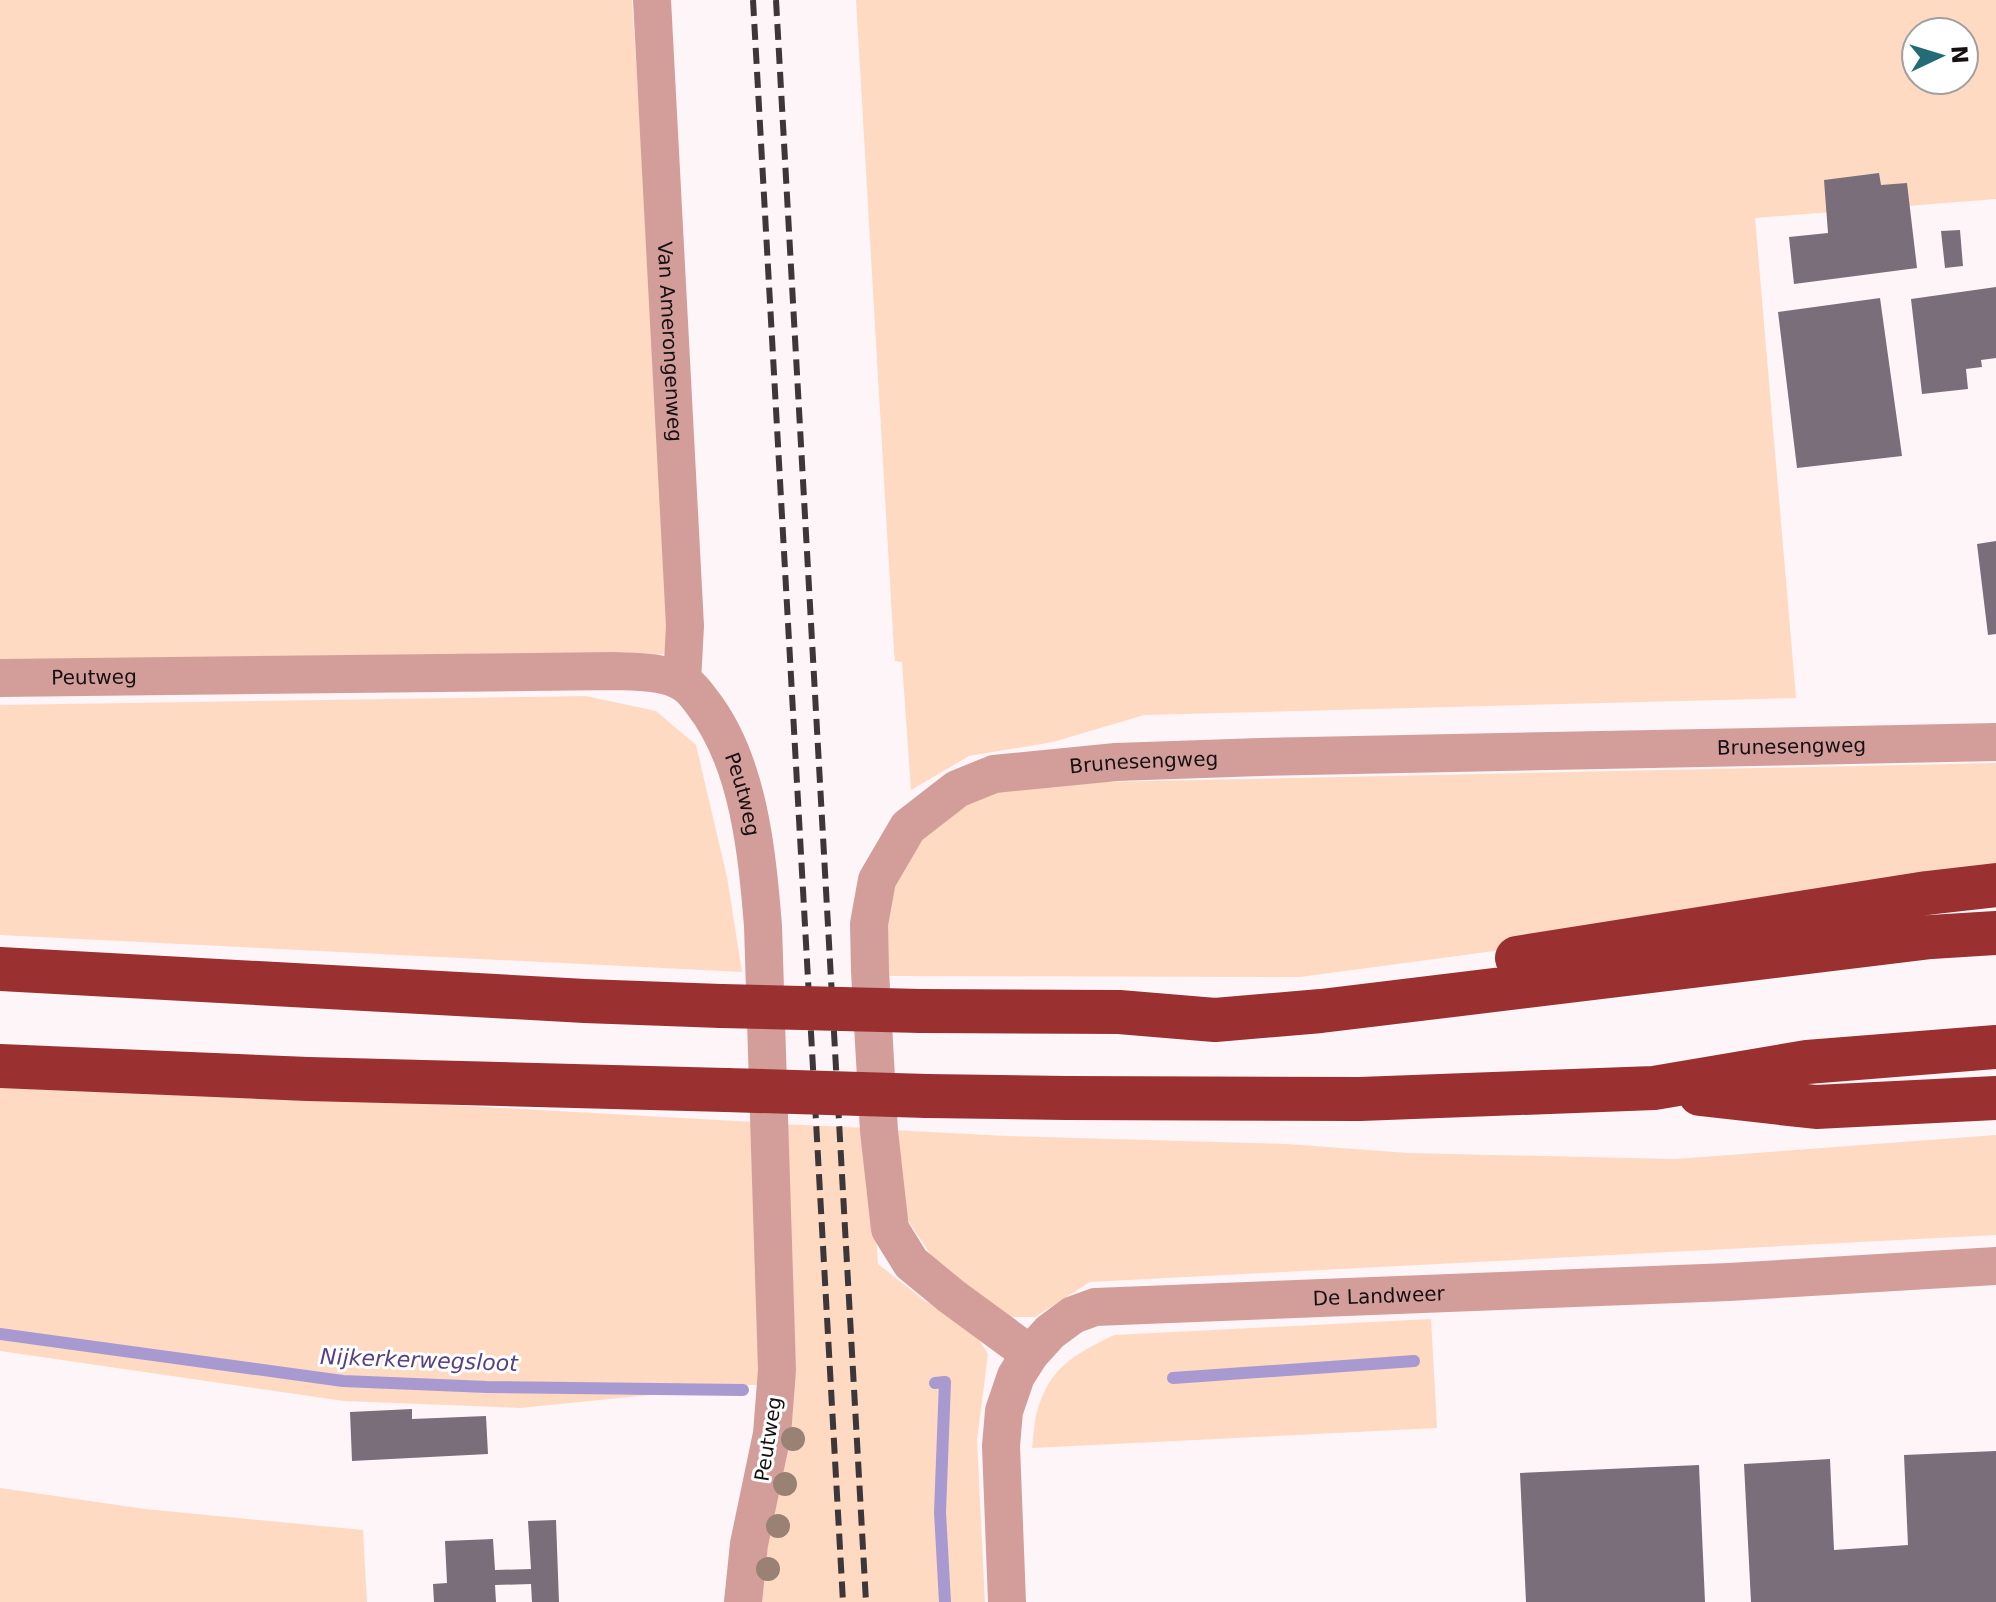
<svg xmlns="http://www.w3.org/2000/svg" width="1996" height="1602" viewBox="0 0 1996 1602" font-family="'DejaVu Sans',sans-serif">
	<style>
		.green { fill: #fedac3; fill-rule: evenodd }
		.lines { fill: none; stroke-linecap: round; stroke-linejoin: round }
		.stream { stroke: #a899d1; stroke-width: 12 }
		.building { fill: #7a6e7a }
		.street { stroke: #d39e9a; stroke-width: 38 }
		.highway { stroke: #9a3030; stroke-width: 44 }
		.rail { stroke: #3e3739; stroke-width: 6; stroke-dasharray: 16 8; stroke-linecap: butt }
		.highway-bridge { stroke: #9a3030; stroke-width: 44 }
		.tree { fill: #998173 }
		.labels { text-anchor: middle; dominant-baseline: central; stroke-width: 6; stroke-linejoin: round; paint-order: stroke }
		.street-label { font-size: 20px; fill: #161012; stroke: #fff }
		.water-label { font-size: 22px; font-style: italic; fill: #574186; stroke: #fff }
	</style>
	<rect width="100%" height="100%" fill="#fef5f8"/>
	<path class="green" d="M0 0H632L674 652 632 659 0 671Z
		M856 0H1996V199L1755 218 1796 698 1144 715 1053 742 969 756 911 790 902 662 895 661 894 651ZM1916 32H1964V80H1916Z
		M586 696 656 711 696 745 727 877 742 972 0 935V705Z
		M1996 763V874L1621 934 1300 977 886 976V904L903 864 935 820 998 788 1102 782Z
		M0 1080 754 1122 764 1385H750L520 1408 344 1401 0 1351Z
		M780 1124 868 1128 878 1264 925 1301 972 1329 988 1354 977 1440 985 1602H753Z
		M892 1130 1007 1136 1287 1144 1408 1153 1675 1159 1996 1135V1235L1090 1282 1035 1317H1010L956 1285 930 1254 905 1216Z
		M1431 1319 1437 1428 1032 1448C1034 1434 1034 1418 1039 1405 1053 1364 1078 1353 1114 1335Z
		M0 1488 145 1509 363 1530 367 1602H0Z"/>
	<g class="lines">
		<path class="stream" d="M0 1334 343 1381 487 1387 743 1390
			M1173 1378 1414 1361
			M935 1383 945 1382 940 1512 945 1602"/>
	</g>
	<path class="building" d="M1879 173 1881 185 1907 183 1917 268 1794 284 1789 237 1828 233 1824 180Z
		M1960 230 1963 266 1945 268 1941 231Z
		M1996 287V358L1981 360 1982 367 1966 369 1968 389 1922 394 1911 299Z
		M1880 298 1902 456 1797 468 1778 312Z
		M1996 541V634L1988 635 1977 544Z
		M412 1409V1419L486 1416 488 1454 352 1461 350 1412Z
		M1996 1451V1602H1751L1744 1464 1830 1459 1834 1550 1908 1545 1904 1455Z
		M1699 1465 1705 1602H1526L1520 1473Z
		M556 1520 559 1602H532L531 1584 495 1585 496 1602H434L433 1584 447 1583 445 1541 493 1539 495 1570 531 1569 528 1521Z"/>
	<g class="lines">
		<g class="street">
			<path id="s1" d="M652 0 685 626 682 681"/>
			<path id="s2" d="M0 678 613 671C635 672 661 671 680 681 690 685 696 694 702 702 749 762 757 853 763 926L777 1370 772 1434 749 1544 743 1602"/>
			<path id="s3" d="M1030 1354 951 1296 911 1263 890 1229 879 1131 870 971 869 924 877 880 908 827 957 789 994 774 1116 762 1260 757 1996 742"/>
			<path id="s4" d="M1007 1602 1001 1446 1004 1411 1016 1376 1030 1354 1050 1332 1073 1315 1095 1307 1729 1282 1996 1266"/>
		</g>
		<path class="highway" d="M1517 958 1927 893 1996 885
			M0 969 585 1001 721 1006
			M921 1011 1119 1012 1215 1020 1321 1011 1931 937 1996 933
			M0 1066 308 1079 726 1090
			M1700 1094 1816 1107 1996 1098
			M927 1096 1067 1098 1360 1099 1654 1088 1807 1062 1996 1047"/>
		<path class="rail" d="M753 0 843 1602
			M776 0 866 1602"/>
		<path class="highway-bridge" d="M721 1006 921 1011
			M726 1090 927 1096"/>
	</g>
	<g class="tree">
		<circle cx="793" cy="1439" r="12"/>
		<circle cx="785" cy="1484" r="12"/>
		<circle cx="778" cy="1526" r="12"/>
		<circle cx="768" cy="1569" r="12"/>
	</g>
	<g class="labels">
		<g class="street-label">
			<text stroke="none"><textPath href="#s1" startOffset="342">Van Amerongenweg</textPath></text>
			<text stroke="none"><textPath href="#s2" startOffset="94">Peutweg</textPath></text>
			<text stroke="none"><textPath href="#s3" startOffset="1502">Brunesengweg</textPath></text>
			<text stroke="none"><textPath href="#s3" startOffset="854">Brunesengweg</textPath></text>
			<text stroke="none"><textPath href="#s2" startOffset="814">Peutweg</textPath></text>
			<text stroke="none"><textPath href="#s4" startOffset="620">De Landweer</textPath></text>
			<text transform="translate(768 1439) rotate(-81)">Peutweg</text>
		</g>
		<g class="water-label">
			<text transform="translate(419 1360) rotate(2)">Nijkerkerwegsloot</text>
		</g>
	</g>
	<g transform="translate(1940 56) rotate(86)"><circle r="38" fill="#ffffff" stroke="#a29fa0" stroke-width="2"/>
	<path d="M0-6L14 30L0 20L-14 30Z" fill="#236c76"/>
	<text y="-12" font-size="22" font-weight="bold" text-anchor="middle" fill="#161012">N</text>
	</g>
</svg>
